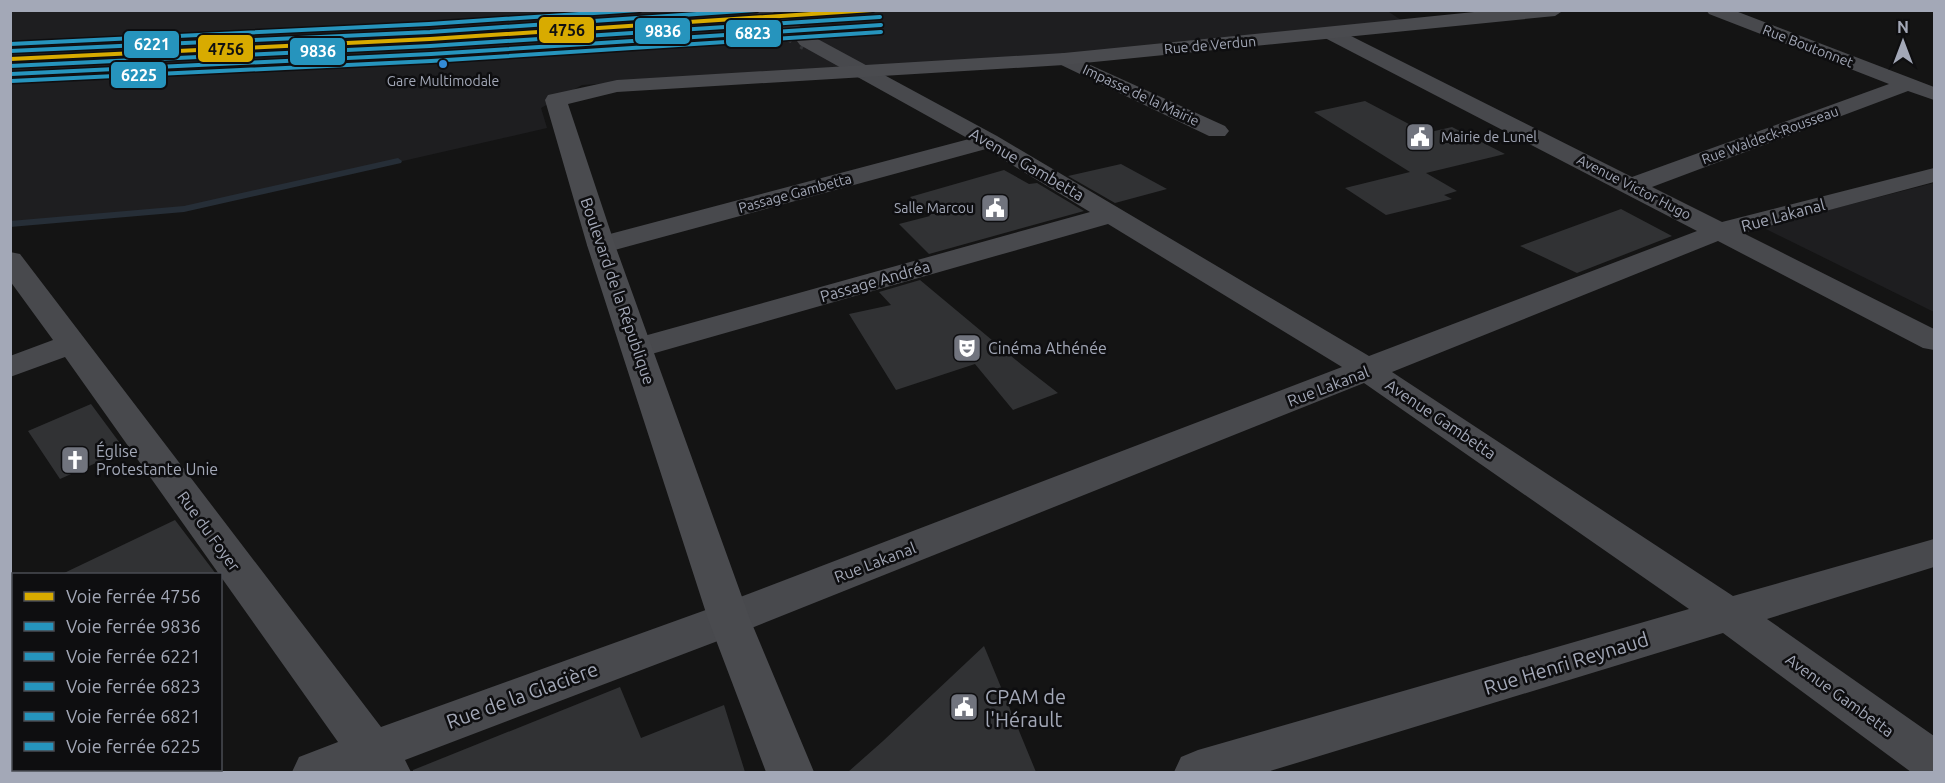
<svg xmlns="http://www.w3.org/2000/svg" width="1945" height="783" viewBox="0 0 1945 783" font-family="Ubuntu,sans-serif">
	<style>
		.built { fill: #1e1e20 }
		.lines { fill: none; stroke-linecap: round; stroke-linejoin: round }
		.stream { fill: #262e37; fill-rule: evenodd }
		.building { fill: #313234 }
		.minor-tunnel { stroke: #313235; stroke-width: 20; stroke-dasharray: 20 10; stroke-linecap: butt }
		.minor { fill: #48494d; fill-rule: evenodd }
		.major { fill: #4a4b4f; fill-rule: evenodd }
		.rail-1-casing { stroke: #0e0e10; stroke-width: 7 }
		.rail-2-casing { stroke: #0e0e10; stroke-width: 7 }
		.rail-3-casing { stroke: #0e0e10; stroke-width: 7 }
		.rail-4-casing { stroke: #0e0e10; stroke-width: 7 }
		.rail-5-casing { stroke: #0e0e10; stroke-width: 7 }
		.rail-6-casing { stroke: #0e0e10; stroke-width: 7 }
		.rail-1 { stroke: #d8ab00; stroke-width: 4 }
		.rail-2 { stroke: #2694bd; stroke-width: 4 }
		.rail-3 { stroke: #2694bd; stroke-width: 4 }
		.rail-4 { stroke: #2694bd; stroke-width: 4 }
		.rail-5 { stroke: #2694bd; stroke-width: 4 }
		.rail-6 { stroke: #2694bd; stroke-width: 4 }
		.bus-dot { fill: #338bd7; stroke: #0e0e10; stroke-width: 2 }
		.labels { text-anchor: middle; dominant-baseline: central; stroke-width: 5; stroke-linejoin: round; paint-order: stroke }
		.far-street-label { font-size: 14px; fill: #a3a8b7; stroke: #0e0e10 }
		.bus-label { font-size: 14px; fill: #a3a8b7; stroke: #0e0e10 }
		.far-poi-label { font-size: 14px; fill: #a3a8b7; stroke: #0e0e10; text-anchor: start }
		.street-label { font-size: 16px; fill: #a3a8b7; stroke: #0e0e10 }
		.poi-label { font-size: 16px; fill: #a3a8b7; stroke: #0e0e10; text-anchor: start }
		.near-street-label { font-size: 20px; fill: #a3a8b7; stroke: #0e0e10 }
		.near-poi-label { font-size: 20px; fill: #a3a8b7; stroke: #0e0e10; text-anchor: start }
		.line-badge { stroke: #0e0e10; stroke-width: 2 }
		.badge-label { font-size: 16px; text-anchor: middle; font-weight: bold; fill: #fff }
		.pale-badge-label { font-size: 16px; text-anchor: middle; font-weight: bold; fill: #111 }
	</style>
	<rect width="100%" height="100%" fill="#141414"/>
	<path class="built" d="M1386 10 1410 26 1064 59 886 65 582 85 541 108 547 128 189 210 11 225 10 11Z
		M1934 183V312L1764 228 1781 222Z"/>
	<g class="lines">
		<path class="stream" d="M398 158 402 161 401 163 184 212 10 227V221L184 206Z"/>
	</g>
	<path class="building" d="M1365 101 1426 133 1452 127 1505 154 1426 173 1457 191 1444 195 1452 199 1386 215 1345 188 1410 172 1314 112Z
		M1121 164 1167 189 1115 203 1068 176Z
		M1004 170 1029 184 1037 183 1084 211 929 254 899 224 930 216 910 197Z
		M1621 209 1672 236 1577 273 1520 246Z
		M920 280 1022 365 1058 393 1013 410 975 364 896 390 849 314 891 305 879 292Z
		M91 404 125 450 60 479 28 431Z
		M175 520 216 574H62Z
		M984 646 1036 772H848L883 741Z
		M620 687 641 738 724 705 745 772H413V770Z"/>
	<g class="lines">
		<path class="minor-tunnel" d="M752 10 807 41"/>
		<path class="minor" d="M1706 10H1733L1934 87V100L1908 91 1652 187 1722 222 1934 168V182L1743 233 1934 329V350L1923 348 1718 241 1392 372 1733 596 1934 539V567L1767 619 1934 736V772H1911L1723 633 1267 772H1174L1181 757 1198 750 1689 609 1364 383 744 631 405 760 411 772H292L299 757 338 742 65 357 10 377V356L53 340 10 281V252L20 254 381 727 714 607 1342 367 1108 224 648 355 637 357 626 355 621 348 626 341 1090 212 986 149 611 251 601 253 591 251 587 245 591 239 969 139 800 45 797 41 800 37H814L997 136 1369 356 1697 231 1325 38 1322 34 1325 30H1339L1632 177 1889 84 1709 14Z
			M1064 53 1225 126 1229 131 1225 136H1209L1057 63 1054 59 1057 55Z"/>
		<path class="major" d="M1494 10H1564L1555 16 1064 65 617 92 568 104 615 245 750 619 814 772H766L708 619 587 245 545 100 548 95 617 80 1064 53Z"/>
		<g class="rail-1-casing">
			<path id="rail-1" d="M10 59 430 39 872 10"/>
		</g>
		<g class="rail-2-casing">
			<path id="rail-2" d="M10 66 430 46 880 17"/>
		</g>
		<g class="rail-3-casing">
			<path id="rail-3" d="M10 51 430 32 756 10"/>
		</g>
		<g class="rail-4-casing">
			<path id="rail-4" d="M11 74 431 54 881 25"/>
		</g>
		<g class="rail-5-casing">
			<path id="rail-5" d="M10 44 429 24 639 10"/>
		</g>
		<g class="rail-6-casing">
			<path id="rail-6" d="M11 81 431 61 881 32"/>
		</g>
		<use href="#rail-1" class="rail-1"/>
		<use href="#rail-2" class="rail-2"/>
		<use href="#rail-3" class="rail-3"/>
		<use href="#rail-4" class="rail-4"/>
		<use href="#rail-5" class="rail-5"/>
		<use href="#rail-6" class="rail-6"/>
	</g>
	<defs>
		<g id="civic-square" transform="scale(1.5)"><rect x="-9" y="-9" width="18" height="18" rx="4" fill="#71747e" stroke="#0e0e10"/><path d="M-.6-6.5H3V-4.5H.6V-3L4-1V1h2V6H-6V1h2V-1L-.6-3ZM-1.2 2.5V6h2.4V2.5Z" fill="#fff"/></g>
		<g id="theatre-square" transform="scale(1.5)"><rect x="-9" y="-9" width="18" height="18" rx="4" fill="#71747e" stroke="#0e0e10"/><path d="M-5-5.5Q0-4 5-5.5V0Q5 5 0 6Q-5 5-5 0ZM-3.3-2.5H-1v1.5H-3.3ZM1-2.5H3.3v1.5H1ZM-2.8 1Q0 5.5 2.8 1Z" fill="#fff"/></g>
		<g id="church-square" transform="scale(1.5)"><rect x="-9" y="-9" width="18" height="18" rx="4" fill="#71747e" stroke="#0e0e10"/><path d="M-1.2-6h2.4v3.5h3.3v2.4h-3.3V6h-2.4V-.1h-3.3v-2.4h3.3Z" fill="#fff"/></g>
	</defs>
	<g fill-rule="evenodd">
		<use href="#civic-square" x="1420" y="137"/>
		<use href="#civic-square" x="995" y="208"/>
		<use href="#theatre-square" x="967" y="348"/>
		<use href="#church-square" x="75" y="460"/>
		<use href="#civic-square" x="964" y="707"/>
	</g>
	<circle class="bus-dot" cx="443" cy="64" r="5"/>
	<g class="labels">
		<g class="far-street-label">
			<text transform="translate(1210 45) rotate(-5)">Rue de Verdun</text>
			<text transform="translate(1808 46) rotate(21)">Rue Boutonnet</text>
			<text transform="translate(1141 95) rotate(25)">Impasse de la Mairie</text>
			<text transform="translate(1770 135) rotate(-20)">Rue Waldeck-Rousseau</text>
			<text transform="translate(1634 187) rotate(27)">Avenue Victor Hugo</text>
			<text transform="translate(795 193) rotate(-15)">Passage Gambetta</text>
		</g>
		<g class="bus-label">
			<text x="443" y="81">Gare Multimodale</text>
		</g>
		<g class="far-poi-label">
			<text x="1441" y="137">Mairie de Lunel</text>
			<text x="974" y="208" text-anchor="end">Salle Marcou</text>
		</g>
		<g class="street-label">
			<text transform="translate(1027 164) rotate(30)">Avenue Gambetta</text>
			<text transform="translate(1783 215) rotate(-15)">Rue Lakanal</text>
			<text transform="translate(875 281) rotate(-16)">Passage Andréa</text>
			<text transform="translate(618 291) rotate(71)">Boulevard de la République</text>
			<text transform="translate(1328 386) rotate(-21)">Rue Lakanal</text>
			<text transform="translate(1441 419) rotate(34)">Avenue Gambetta</text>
			<text transform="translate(209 531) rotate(54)">Rue du Foyer</text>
			<text transform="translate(875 562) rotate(-21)">Rue Lakanal</text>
			<text transform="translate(1840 695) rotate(36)">Avenue Gambetta</text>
		</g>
		<g class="poi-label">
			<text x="988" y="348">Cinéma Athénée</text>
			<text x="96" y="451">Église<tspan x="96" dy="18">Protestante Unie</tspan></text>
		</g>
		<g class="near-street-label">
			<text transform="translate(1566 663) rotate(-17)">Rue Henri Reynaud</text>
			<text transform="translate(522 695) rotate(-20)">Rue de la Glacière</text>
		</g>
		<g class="near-poi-label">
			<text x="985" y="696">CPAM de<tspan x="985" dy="23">l'Hérault</tspan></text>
		</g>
	</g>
	<g class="line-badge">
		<rect x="538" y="16" width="57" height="28" rx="6" fill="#d8ab00"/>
		<rect x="634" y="17" width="57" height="28" rx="6" fill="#2694bd"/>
		<rect x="725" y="19" width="57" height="29" rx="6" fill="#2694bd"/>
		<rect x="123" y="30" width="57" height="29" rx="6" fill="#2694bd"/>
		<rect x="197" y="34" width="57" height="29" rx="6" fill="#d8ab00"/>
		<rect x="289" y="37" width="57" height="29" rx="6" fill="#2694bd"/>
		<rect x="110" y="61" width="57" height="28" rx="6" fill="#2694bd"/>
	</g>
	<g class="badge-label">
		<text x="663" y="37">9836</text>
		<text x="753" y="39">6823</text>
		<text x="152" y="50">6221</text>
		<text x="318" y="57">9836</text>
		<text x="139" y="81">6225</text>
	</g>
	<g class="pale-badge-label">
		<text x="567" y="36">4756</text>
		<text x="226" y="55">4756</text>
	</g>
	<rect width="1945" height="783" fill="none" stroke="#a3a8b7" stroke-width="24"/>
	<rect x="12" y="573" width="210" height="198" fill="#0e0e10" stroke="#4a4c53" stroke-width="1.5"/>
	<rect x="24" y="592" width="30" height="9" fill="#d8ab00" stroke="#4a4c53" stroke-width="1.5"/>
	<text x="66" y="603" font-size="18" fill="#a3a8b7">Voie ferrée 4756</text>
	<rect x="24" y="622" width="30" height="9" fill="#2694bd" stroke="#4a4c53" stroke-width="1.5"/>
	<text x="66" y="633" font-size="18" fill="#a3a8b7">Voie ferrée 9836</text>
	<rect x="24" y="652" width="30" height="9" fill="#2694bd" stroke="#4a4c53" stroke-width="1.5"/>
	<text x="66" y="663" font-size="18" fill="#a3a8b7">Voie ferrée 6221</text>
	<rect x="24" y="682" width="30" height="9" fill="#2694bd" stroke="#4a4c53" stroke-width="1.5"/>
	<text x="66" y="693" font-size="18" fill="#a3a8b7">Voie ferrée 6823</text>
	<rect x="24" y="712" width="30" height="9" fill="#2694bd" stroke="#4a4c53" stroke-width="1.5"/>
	<text x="66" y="723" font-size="18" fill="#a3a8b7">Voie ferrée 6821</text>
	<rect x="24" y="742" width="30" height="9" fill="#2694bd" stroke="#4a4c53" stroke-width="1.5"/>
	<text x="66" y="753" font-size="18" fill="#a3a8b7">Voie ferrée 6225</text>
	<g transform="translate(1903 42)" stroke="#0e0e10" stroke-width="4.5" paint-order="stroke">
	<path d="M0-4.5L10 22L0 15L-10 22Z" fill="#a3a8b7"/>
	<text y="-9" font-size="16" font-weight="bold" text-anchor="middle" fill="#a3a8b7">N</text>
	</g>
</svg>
